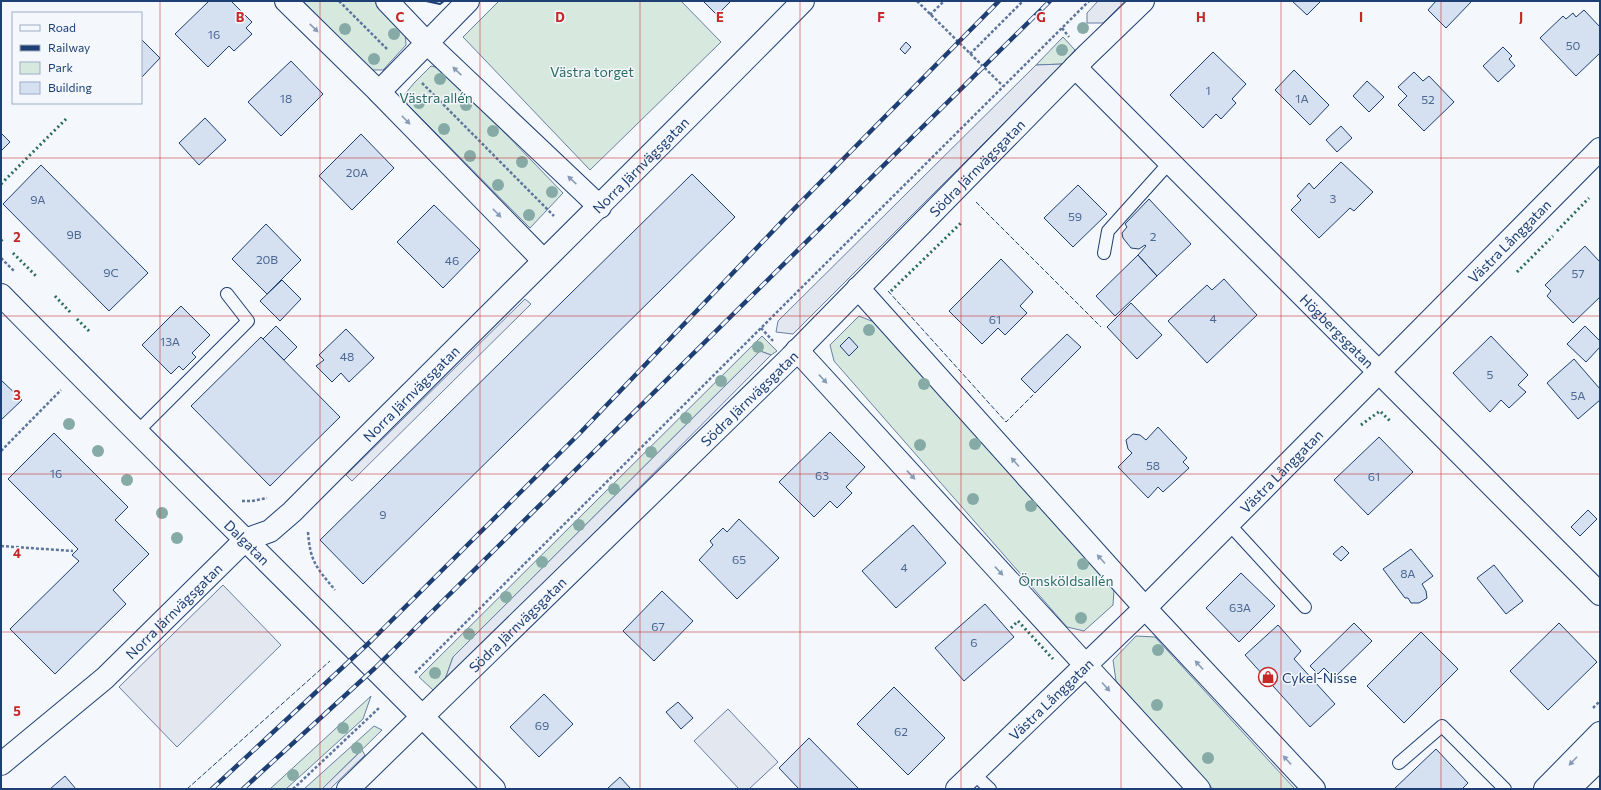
<svg xmlns="http://www.w3.org/2000/svg" width="1601" height="790" viewBox="0 0 1601 790" font-family="Commissioner,sans-serif">
	<style>
		.green { fill: #d7e8df; stroke: #687fa3 }
		.parking { fill: #e3e8f0; stroke: #687fa3 }
		.building { fill: #d5e0f0; stroke: #1d3f73 }
		.lines { fill: none; stroke-linecap: round; stroke-linejoin: round }
		.service-casing { stroke: #1d3f73; stroke-width: 14 }
		.minor-casing { stroke: #1d3f73; stroke-width: 24 }
		.trunk-casing { stroke: #1d3f73; stroke-width: 24 }
		.path { stroke: #5e769c; stroke-width: 2.5; stroke-dasharray: 3 2; stroke-linecap: butt }
		.service { stroke: #f4f7fb; stroke-width: 12 }
		.minor { stroke: #f4f7fb; stroke-width: 22 }
		.trunk { stroke: #f4f7fb; stroke-width: 22 }
		.rail-casing { stroke: #1d3f73; stroke-width: 4.5 }
		.rail { stroke: #f4f7fb; stroke-width: 3; stroke-dasharray: 9; stroke-linecap: butt }
		.hedge { stroke: #2c6c60; stroke-width: 3; stroke-dasharray: 2 3; stroke-linecap: butt }
		.fence { stroke: #1d3f73; stroke-width: 1; stroke-dasharray: 5 2; stroke-linecap: butt }
		.wall { stroke: #1d3f73; stroke-width: 2 }
		.tree { fill: #86aba6 }
		.oneway { fill: #889bb7 }
		.grid { fill: none; stroke: #c62828; stroke-width: 1; stroke-opacity: 0.55 }
		.labels { text-anchor: middle; dominant-baseline: central; stroke-width: 3; stroke-linejoin: round; paint-order: stroke }
		.number-label { font-size: 12px; fill: #4b6792 }
		.park-label { font-size: 14px; fill: #2c6c60; stroke: #f4f7fb }
		.street-label { font-size: 14px; fill: #1d3f73; stroke: #f4f7fb }
		.poi-label { font-size: 14px; fill: #1d3f73; stroke: #f4f7fb; text-anchor: start }
		.grid-label { font-size: 13px; text-anchor: middle; font-weight: bold; fill: #c62828; stroke: #f4f7fb; stroke-width: 3; stroke-linejoin: round; paint-order: stroke }
	</style>
	<rect width="100%" height="100%" fill="#f4f7fb"/>
	<path class="green" d="M303 1H375L405 31 406 45 383 70H371Z
		M499 1H681L721 42 590 170 463 37Z
		M1063 37 1075 50 1063 64 1036 65Z
		M431 66 443 69 563 193 530 228 407 104 405 94 414 83Z
		M859 316 874 322 1114 590 1113 605 1084 631 1067 627 834 361 830 345Z
		M762 336 777 351 771 355 760 351 453 657 443 685 433 690 419 677Z
		M1136 636 1155 637 1295 789H1213L1116 681 1113 660Z
		M371 696 363 719 286 789H270Z
		M374 726 382 730 322 789H304Z"/>
	<path class="parking" d="M1098 1H1125L1103 23H1087V13Z
		M1063 64 793 334 776 332 778 321 1036 65Z
		M525 299 531 304 352 481 346 475Z
		M760 351 771 355 443 685 453 657Z
		M223 585 281 645 177 747 119 687Z
		M728 709 778 762 749 789H739L694 741Z
		M362 750 365 755 330 789H322Z"/>
	<path class="building" d="M209 1H231L252 22 246 28 252 34 234 51 229 46 208 67 175 34Z
		M703 1H731L717 15Z
		M1292 1H1321L1307 15Z
		M1436 1H1471V2L1446 28 1428 10Z
		M1584 10 1600 27V53L1576 76 1540 38 1563 16 1566 19 1573 13 1576 17Z
		M141 39 160 58 141 78Z
		M906 42 911 47 905 54 900 49Z
		M1503 47 1512 56 1509 59 1515 66 1498 82 1483 66Z
		M1213 52 1246 84 1232 99 1236 103 1221 119 1216 114 1203 128 1170 95Z
		M291 61 323 94 281 136 248 102Z
		M1294 70 1329 105 1310 125 1275 90Z
		M1414 72 1423 81 1429 76 1454 102 1424 131 1398 105 1407 96 1398 87Z
		M1367 81 1384 97 1369 112 1353 96Z
		M205 118 226 140 199 165 179 143Z
		M1341 126 1352 138 1337 152 1326 140Z
		M1 133 10 142 1 151Z
		M361 134 394 168 352 210 319 176Z
		M1341 162 1373 192 1354 211 1350 208 1319 238 1291 210 1301 200 1297 196 1309 183 1314 189Z
		M41 165 148 273 109 311 3 204Z
		M692 174 735 217 363 584 320 540Z
		M1078 185 1107 214 1073 247 1044 218Z
		M1149 199 1191 244 1157 276 1138 255 1146 246 1145 245 1139 249 1131 248 1123 238 1122 233 1127 227 1125 224Z
		M434 205 480 250 443 288 397 242Z
		M266 224 301 260 267 294 232 259Z
		M1585 246 1600 262V297L1573 323 1547 296 1551 291 1545 285Z
		M1138 255 1157 276 1115 316 1096 296Z
		M1001 259 1033 292 1020 306 1027 313 1005 335 998 328 982 344 949 311Z
		M1224 279 1257 315 1207 363 1168 321 1207 285 1212 290Z
		M282 280 301 299 280 321 260 301Z
		M1131 303 1162 335 1137 359 1107 327Z
		M181 306 210 335 192 353 196 357 183 370 179 366 171 374 142 345Z
		M276 326 297 347 284 360 263 339Z
		M1585 326 1600 341V347L1586 362 1567 344Z
		M346 329 374 358 349 382 341 373 332 382 316 366 324 360 319 355Z
		M1067 334 1081 347 1035 393 1021 379Z
		M1491 336 1528 375 1518 385 1526 392 1509 408 1501 400 1490 412 1453 373Z
		M261 337 340 417 270 486 191 406Z
		M849 337 858 347 849 356 840 346Z
		M1574 359 1600 389V400L1578 419 1547 383Z
		M1 380 22 400 1 420Z
		M1158 427 1187 458 1183 462 1189 468 1163 492 1158 487 1148 498 1118 467 1132 453 1128 449 1126 440 1133 434 1140 435 1146 440Z
		M830 432 865 467 846 487 852 493 837 508 830 501 814 517 779 482Z
		M54 433 128 507 115 520 149 554 113 590 126 604 55 674 10 629 79 561 72 555 78 549 8 479Z
		M1379 437 1413 472 1368 515 1334 480Z
		M1588 510 1597 519 1580 536 1571 527Z
		M739 519 779 558 737 599 699 560 713 545 710 541 723 528 727 532Z
		M913 525 946 563 896 608 862 571Z
		M1342 546 1349 553 1341 561 1333 554Z
		M1411 549 1433 576 1422 584 1426 591 1427 598 1419 603H1411L1408 598H1405L1383 569Z
		M1494 565 1523 601 1506 614 1477 578Z
		M1241 573 1275 606 1239 642 1206 608Z
		M662 591 693 621 654 661 623 631Z
		M985 604 1014 637 964 681 935 648Z
		M1354 623 1372 641 1334 678 1324 668 1318 674 1310 666Z
		M1559 623 1597 662 1548 710 1510 671Z
		M1278 625 1301 651 1294 659 1335 704 1310 727 1245 655Z
		M1421 632 1458 669 1404 723 1367 686Z
		M894 687 945 738 908 775 857 724Z
		M544 694 573 724 539 757 510 727Z
		M678 702 693 718 681 729 666 712Z
		M809 738 859 789H799L779 768Z
		M1436 749 1468 783 1462 789H1394Z
		M65 776 76 789H50Z
		M620 777 631 789H607Z"/>
	<g class="lines">
		<g class="service-casing">
			<path id="service" d="M1104 253 1108 231 1170 162
				M136 433 248 321 227 294
				M1229 524 1305 607
				M1399 763 1442 726 1505 789
				M973 773 990 789"/>
		</g>
		<g class="minor-casing">
			<g id="minor">
				<path d="M286 1 379 92 543 260"/>
				<path d="M387 1 427 43 600 207"/>
				<path id="s1" d="M1075 67 1600 594"/>
				<path d="M379 92 468 1"/>
				<path d="M858 288 1145 608 1314 789"/>
				<path id="s2" d="M1 295C164 461 331 623 494 789"/>
				<path d="M797 350 1199 789"/>
				<path id="s3" d="M1 764 105 678 245 540 270 531 292 512C462 341 634 173 803 1"/>
				<path id="s4" d="M348 789 791 357 1086 56 1143 1"/>
				<path id="s5" d="M957 789 1145 608 1600 149"/>
			</g>
		</g>
		<g class="trunk-casing">
			<path id="trunk" d="M1545 789 1600 733
				M1569 789 1600 759"/>
		</g>
		<path class="path" d="M339 1 387 49
			M917 1 1003 86
			M930 15 944 1
			M1062 28 1069 37
			M970 54 1023 1
			M422 83 554 216
			M1 258 15 272
			M761 328 773 341
			M1 451 61 390
			M242 501H252L267 498
			M308 532C310 562 317 568 335 590
			M1 546 73 551
			M415 673 1089 1
			M1593 708 1600 701
			M293 789 379 708"/>
		<use href="#service" class="service"/>
		<use href="#minor" class="minor"/>
		<use href="#trunk" class="trunk"/>
		<g class="rail-casing">
			<path id="rail" d="M212 789 372 640 580 433 793 210 999 1
				M243 789 375 668 1050 1"/>
		</g>
		<use href="#rail" class="rail"/>
		<path class="hedge" d="M1 184 66 119
			M1557 231 1589 198
			M1 240 3 242
			M13 253 36 276
			M1517 272 1553 236
			M891 291 962 222
			M55 296 70 312
			M77 319 91 333
			M1361 425 1380 411 1390 421
			M1011 628 1018 621 1053 659"/>
		<path class="fence" d="M976 202 1101 327
			M888 291 1006 422 1034 394
			M187 789 330 661"/>
		<path class="wall" d="M426 1 440 4 444 1"/>
	</g>
	<g class="tree">
		<circle cx="1083" cy="28" r="6"/>
		<circle cx="345" cy="29" r="6"/>
		<circle cx="394" cy="34" r="6"/>
		<circle cx="1062" cy="50" r="6"/>
		<circle cx="374" cy="59" r="6"/>
		<circle cx="440" cy="79" r="6"/>
		<circle cx="419" cy="103" r="6"/>
		<circle cx="466" cy="105" r="6"/>
		<circle cx="444" cy="129" r="6"/>
		<circle cx="493" cy="131" r="6"/>
		<circle cx="470" cy="156" r="6"/>
		<circle cx="522" cy="162" r="6"/>
		<circle cx="498" cy="185" r="6"/>
		<circle cx="552" cy="192" r="6"/>
		<circle cx="529" cy="215" r="6"/>
		<circle cx="869" cy="330" r="6"/>
		<circle cx="758" cy="347" r="6"/>
		<circle cx="721" cy="381" r="6"/>
		<circle cx="924" cy="384" r="6"/>
		<circle cx="686" cy="418" r="6"/>
		<circle cx="69" cy="424" r="6"/>
		<circle cx="975" cy="444" r="6"/>
		<circle cx="920" cy="445" r="6"/>
		<circle cx="98" cy="451" r="6"/>
		<circle cx="651" cy="452" r="6"/>
		<circle cx="127" cy="480" r="6"/>
		<circle cx="614" cy="489" r="6"/>
		<circle cx="973" cy="499" r="6"/>
		<circle cx="1031" cy="506" r="6"/>
		<circle cx="162" cy="513" r="6"/>
		<circle cx="579" cy="525" r="6"/>
		<circle cx="177" cy="538" r="6"/>
		<circle cx="542" cy="562" r="6"/>
		<circle cx="1083" cy="564" r="6"/>
		<circle cx="506" cy="597" r="6"/>
		<circle cx="1081" cy="618" r="6"/>
		<circle cx="469" cy="634" r="6"/>
		<circle cx="1158" cy="650" r="6"/>
		<circle cx="435" cy="673" r="6"/>
		<circle cx="1157" cy="705" r="6"/>
		<circle cx="343" cy="728" r="6"/>
		<circle cx="357" cy="748" r="6"/>
		<circle cx="1208" cy="758" r="6"/>
		<circle cx="293" cy="775" r="6"/>
	</g>
	<defs><path id="oneway-solid" d="M-6-.8H1V-3.2L6.5 0L1 3.2V.8H-6Z"/></defs>
	<g class="oneway">
		<use href="#oneway-solid" transform="translate(314 28) rotate(44)"/>
		<use href="#oneway-solid" transform="translate(457 71) rotate(-137)"/>
		<use href="#oneway-solid" transform="translate(406 120) rotate(46)"/>
		<use href="#oneway-solid" transform="translate(572 180) rotate(-137)"/>
		<use href="#oneway-solid" transform="translate(497 213) rotate(46)"/>
		<use href="#oneway-solid" transform="translate(823 379) rotate(47)"/>
		<use href="#oneway-solid" transform="translate(1015 462) rotate(-132)"/>
		<use href="#oneway-solid" transform="translate(911 475) rotate(47)"/>
		<use href="#oneway-solid" transform="translate(1101 559) rotate(-132)"/>
		<use href="#oneway-solid" transform="translate(999 571) rotate(47)"/>
		<use href="#oneway-solid" transform="translate(1199 665) rotate(-133)"/>
		<use href="#oneway-solid" transform="translate(1106 687) rotate(48)"/>
		<use href="#oneway-solid" transform="translate(1287 760) rotate(-133)"/>
		<use href="#oneway-solid" transform="translate(1573 761) rotate(134)"/>
	</g>
	<path class="grid" d="M160 1V789M320 1V789M480 1V789M640 1V789M800 1V789M961 1V789M1121 1V789M1281 1V789M1441 1V789M1 158H1600M1 316H1600M1 474H1600M1 632H1600"/>
	<defs>
		<g id="shop-ring" transform="scale(1)"><circle r="9.5" fill="#f4f7fb" stroke="#c62828" stroke-width="1.5"/><path d="M-5-2.5h2.3a2.7 3.5 0 0 1 5.4 0H5L5.5 6h-11ZM-1.5-2.5h3a1.5 2.3 0 0 0-3 0Z" fill="#c62828"/></g>
	</defs>
	<g fill-rule="evenodd">
		<use href="#shop-ring" x="1268" y="677"/>
	</g>
	<g class="labels">
		<g class="number-label">
			<text x="214" y="34">16</text>
			<text x="1573" y="45">50</text>
			<text x="1208" y="90">1</text>
			<text x="286" y="98">18</text>
			<text x="1302" y="98">1A</text>
			<text x="1428" y="99">52</text>
			<text x="357" y="172">20A</text>
			<text x="1333" y="198">3</text>
			<text x="38" y="199">9A</text>
			<text x="1075" y="216">59</text>
			<text x="74" y="234">9B</text>
			<text x="1153" y="236">2</text>
			<text x="267" y="259">20B</text>
			<text x="452" y="260">46</text>
			<text x="111" y="272">9C</text>
			<text x="1578" y="273">57</text>
			<text x="1213" y="318">4</text>
			<text x="995" y="319">61</text>
			<text x="170" y="341">13A</text>
			<text x="347" y="356">48</text>
			<text x="1490" y="374">5</text>
			<text x="1578" y="395">5A</text>
			<text x="1153" y="465">58</text>
			<text x="56" y="473">16</text>
			<text x="822" y="475">63</text>
			<text x="1374" y="476">61</text>
			<text x="383" y="514">9</text>
			<text x="739" y="559">65</text>
			<text x="904" y="567">4</text>
			<text x="1408" y="573">8A</text>
			<text x="1240" y="607">63A</text>
			<text x="658" y="626">67</text>
			<text x="974" y="642">6</text>
			<text x="542" y="725">69</text>
			<text x="901" y="731">62</text>
		</g>
		<g class="park-label">
			<text x="592" y="71">Västra torget</text>
			<text x="436" y="97">Västra allén</text>
			<text x="1066" y="580">Örnsköldsallén</text>
		</g>
		<g class="street-label">
			<text stroke="none"><textPath href="#s3" startOffset="879">Norra Järnvägsgatan</textPath></text>
			<text stroke="none"><textPath href="#s4" startOffset="884">Södra Järnvägsgatan</textPath></text>
			<text stroke="none"><textPath href="#s5" startOffset="778">Västra Långgatan</textPath></text>
			<text stroke="none"><textPath href="#s1" startOffset="372">Högbergsgatan</textPath></text>
			<text stroke="none"><textPath href="#s3" startOffset="555">Norra Järnvägsgatan</textPath></text>
			<text stroke="none"><textPath href="#s4" startOffset="560">Södra Järnvägsgatan</textPath></text>
			<text stroke="none"><textPath href="#s5" startOffset="454">Västra Långgatan</textPath></text>
			<text stroke="none"><textPath href="#s2" startOffset="349">Dalgatan</textPath></text>
			<text stroke="none"><textPath href="#s3" startOffset="231">Norra Järnvägsgatan</textPath></text>
			<text stroke="none"><textPath href="#s4" startOffset="236">Södra Järnvägsgatan</textPath></text>
			<text stroke="none"><textPath href="#s5" startOffset="130">Västra Långgatan</textPath></text>
		</g>
		<g class="poi-label">
			<text x="1282" y="677">Cykel-Nisse</text>
		</g>
	</g>
	<g class="grid-label">
		<text x="240" y="22">B</text>
		<text x="400" y="22">C</text>
		<text x="560" y="22">D</text>
		<text x="720" y="22">E</text>
		<text x="881" y="22">F</text>
		<text x="1041" y="22">G</text>
		<text x="1201" y="22">H</text>
		<text x="1361" y="22">I</text>
		<text x="1521" y="22">J</text>
		<text x="17" y="242">2</text>
		<text x="17" y="400">3</text>
		<text x="17" y="558">4</text>
		<text x="17" y="716">5</text>
	</g>
	<rect width="1601" height="790" fill="none" stroke="#1d3f73" stroke-width="4"/>
	<rect x="12" y="12" width="130" height="92" fill="#f4f7fb" stroke="#9eadc5"/>
	<rect x="20" y="25" width="20" height="6" fill="#f4f7fb" stroke="#9eadc5"/>
	<text x="48" y="32" font-size="12" fill="#1d3f73">Road</text>
	<rect x="20" y="45" width="20" height="6" fill="#1d3f73" stroke="#9eadc5"/>
	<text x="48" y="52" font-size="12" fill="#1d3f73">Railway</text>
	<rect x="20" y="62" width="20" height="12" fill="#d7e8df" stroke="#9eadc5"/>
	<text x="48" y="72" font-size="12" fill="#1d3f73">Park</text>
	<rect x="20" y="82" width="20" height="12" fill="#d5e0f0" stroke="#9eadc5"/>
	<text x="48" y="92" font-size="12" fill="#1d3f73">Building</text>
</svg>
